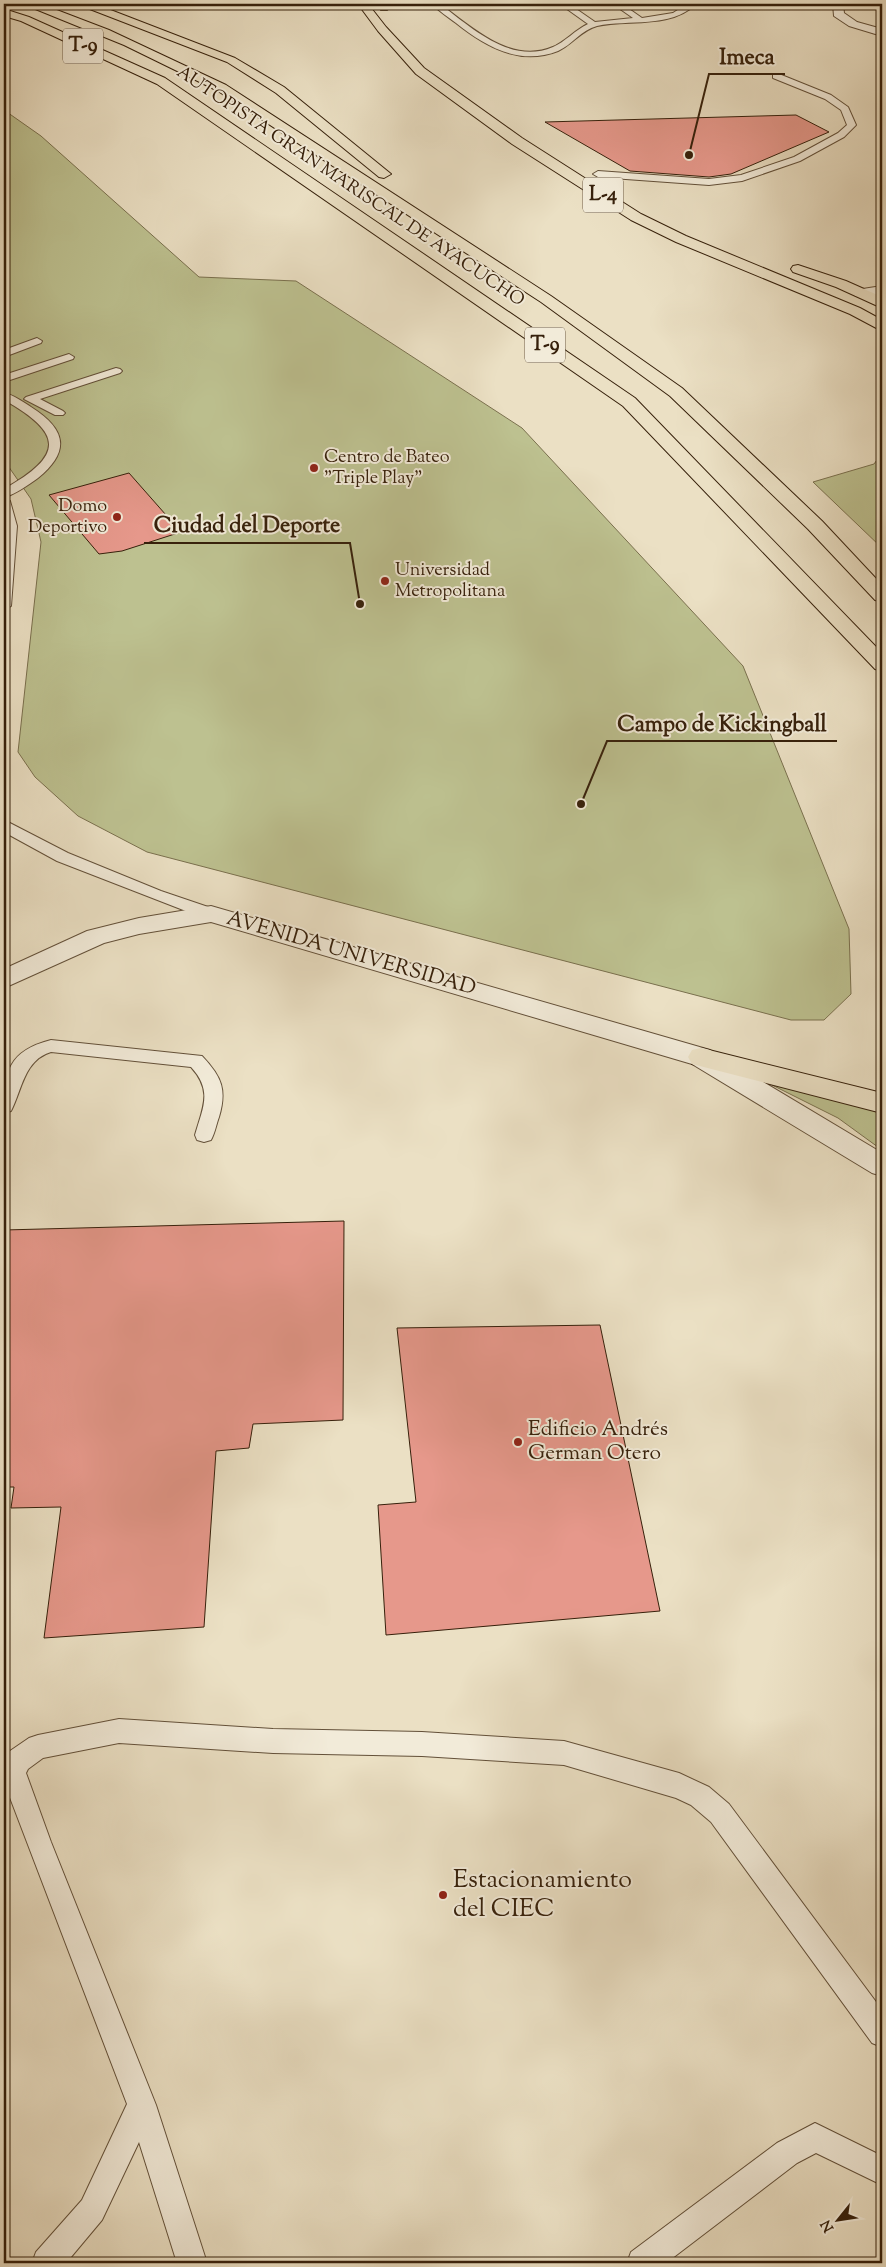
<svg xmlns="http://www.w3.org/2000/svg" width="886" height="2267" viewBox="0 0 886 2267" font-family="'Sorts Mill Goudy',serif">
	<style>
		.green { fill: #bdc190; stroke: #7a704e }
		.building { fill: #e6988b; stroke: #36200b }
		.lines { fill: none; stroke-linecap: round; stroke-linejoin: round }
		.service-casing { stroke: #635039; stroke-width: 2 }
		.minor-casing { stroke: #635039; stroke-width: 2 }
		.primary-casing { stroke: #36200b; stroke-width: 2 }
		.motorway-casing { stroke: #36200b; stroke-width: 2 }
		.service { fill: #f2ebd9; fill-rule: evenodd }
		.minor { fill: #f2ebd9; fill-rule: evenodd }
		.primary { fill: #ebe0c4; fill-rule: evenodd }
		.motorway { fill: #ebe0c4; fill-rule: evenodd }
		.poi-dot { fill: #8f2418; stroke: #f2ebd9; stroke-width: 2 }
		.labels { text-anchor: middle; dominant-baseline: central; stroke-width: 4; stroke-linejoin: round; paint-order: stroke }
		.far-street-label { font-size: 18px; fill: #36200b; stroke: #f2ebd9 }
		.far-poi-label { font-size: 18px; fill: #36200b; stroke: #f2ebd9; text-anchor: start }
		.shield { fill: #f2ebd9; stroke: #6e5d49; stroke-width: 1 }
		.shield-label { font-size: 20px; font-weight: bold; fill: #36200b }
		.street-label { font-size: 21px; fill: #36200b; stroke: #f2ebd9 }
		.poi-label { font-size: 21px; fill: #36200b; stroke: #f2ebd9; text-anchor: start }
		.near-poi-label { font-size: 25px; fill: #36200b; stroke: #f2ebd9; text-anchor: start }
		.leader { fill: none; stroke: #36200b; stroke-width: 2 }
		.callout-dot { fill: #36200b; stroke: #f2ebd9; stroke-width: 2 }
		.callout-label { font-size: 22px; text-anchor: middle; font-weight: bold; fill: #36200b; stroke: #f2ebd9; stroke-width: 4; stroke-linejoin: round; paint-order: stroke }
	</style>
	<rect width="100%" height="100%" fill="#ebe0c4"/>
	<filter id="stains"><feTurbulence type="fractalNoise" baseFrequency=".004" numOctaves="4"/><feColorMatrix values="0 0 0 0 .2 0 0 0 0 .09 0 0 0 0 .02 0 0 0 .5 -.17"/></filter>
	<radialGradient id="worn" r=".72"><stop offset=".6" stop-color="#630" stop-opacity="0"/><stop offset="1" stop-color="#630" stop-opacity=".3"/></radialGradient>
	<path class="green" d="M4 110 41 136 199 277 296 281 522 428 743 666 849 929 851 994 824 1020H791L147 852 78 816 35 777 18 752 41 542 31 499 4 460Z
		M882 453V548L813 482 874 464Z
		M704 1051 882 1106V1150L838 1118Z"/>
	<path class="building" d="M796 115 829 132 731 174 709 177 630 171 545 122Z
		M129 473 181 532 122 551 99 554 49 495Z
		M344 1221 343 1420 253 1424 249 1448 216 1451 204 1627 44 1638 61 1507 11 1508 14 1487H4V1230Z
		M600 1325 660 1611 386 1635 378 1505 416 1502 397 1328Z"/>
	<g class="lines">
		<g class="service-casing">
			<path id="service" d="M385 4H393L387 10H381L380 8Z
				M432 4H440C472 28 511 65 553 47 565 42 575 30 588 24L560 4H569L595 22 633 18 613 4H622L642 18 673 13 687 4H696C670 29 629 19 597 26 581 30 572 45 558 51 520 66 486 47 456 23 448 17 439 11 432 4Z
				M773 74H779L831 95 848 107 856 125 844 137 800 161 742 181 709 185 598 177 593 174 598 171 709 179 741 175 794 157 838 133 847 125 841 110 825 99 773 78Z
				M37 338 42 341 41 343 4 357V350Z
				M69 354 74 357 73 359 4 382V375Z
				M116 368 120 369 122 371 120 373 40 399 63 411 65 413 63 415H55L24 399 26 397Z
				M4 393C14 395 23 402 31 407 66 429 71 451 38 478 28 485 16 494 5 497L10 501 17 526 11 606 4 610V489C65 455 63 433 4 400Z
				M4 820 68 853 161 891 217 910 219 914 217 918 211 919 191 913 57 861 4 832Z
				M51 1040 202 1056C222 1077 227 1090 219 1117 216 1125 215 1133 211 1140L204 1142 197 1140 195 1135C203 1107 213 1091 191 1067L51 1052C24 1060 22 1090 11 1111L4 1113C4 1072 8 1051 51 1040Z
				M119 1719 273 1729 422 1732 564 1741 679 1773 709 1787 729 1804 882 2010V2047L872 2043 711 1822 691 1805 676 1798 564 1765 422 1756 273 1753 119 1743 43 1758 28 1769 26 1773 51 1842 156 2105 207 2263H177L139 2142 102 2220 66 2263H32L36 2252 82 2200 127 2104 4 1782V1765L10 1751 29 1738 38 1735Z
				M815 2123 882 2156V2185L816 2153 797 2163 666 2263H627L631 2252 777 2143Z"/>
		</g>
		<g class="minor-casing">
			<path id="minor" d="M833 4H843L844 13 857 22 882 29V36L849 26 834 16Z
				M882 286V296H856L853 293 856 290Z
				M211 906 710 1050 882 1153V1176L872 1173 692 1064 211 922 139 934 104 943 4 988V969L87 931 139 918Z"/>
		</g>
		<g class="primary-casing">
			<path id="primary" d="M358 4H368L386 27 424 68 522 138 641 214 686 236 860 308 882 320V331L850 314 676 242 631 220 512 144 416 74 378 31Z
				M798 265 846 281 882 297V308L836 287 793 272 791 269 793 266Z"/>
		</g>
		<g class="motorway-casing">
			<path id="motorway" d="M27 4H41L109 30 226 85 551 296 682 388 822 521 882 585V602L875 600 808 529 670 396 541 302 218 91 124 45 28 6Z
				M81 4H95L235 58 284 87 391 174 384 178 379 177 276 93 227 62 82 6Z
				M4 9 29 17 165 78 635 398 882 653V671L875 669 623 406 157 84 21 21 4 16Z
				M701 1048 882 1093V1113L692 1064 688 1057 692 1050Z"/>
		</g>
		<use href="#service" class="service"/>
		<use href="#minor" class="minor"/>
		<use href="#primary" class="primary"/>
		<use href="#motorway" class="motorway"/>
	</g>
	<g class="poi-dot">
		<circle cx="314" cy="468" r="5"/>
		<circle cx="117" cy="517" r="5"/>
		<circle cx="385" cy="581" r="5"/>
		<circle cx="518" cy="1442" r="5"/>
		<circle cx="443" cy="1895" r="5"/>
	</g>
	<g class="labels">
		<g class="far-street-label">
			<text transform="translate(350 187) rotate(34)">AUTOPISTA GRAN MARISCAL DE AYACUCHO</text>
		</g>
		<g class="far-poi-label">
			<text x="324" y="458">Centro de Bateo<tspan x="324" dy="21">"Triple Play"</tspan></text>
			<text x="107" y="507" text-anchor="end">Domo<tspan x="107" dy="21">Deportivo</tspan></text>
			<text x="395" y="571">Universidad<tspan x="395" dy="21">Metropolitana</tspan></text>
		</g>
		<g class="shield">
			<rect x="63" y="28.5" width="40" height="35" rx="4"/>
			<rect x="583" y="177.5" width="40" height="35" rx="4"/>
			<rect x="525" y="327.5" width="40" height="35" rx="4"/>
		</g>
		<g class="shield-label">
			<text x="83" y="46">T-9</text>
			<text x="603" y="195">L-4</text>
			<text x="545" y="345">T-9</text>
		</g>
		<g class="street-label">
			<text transform="translate(351 954) rotate(16)">AVENIDA UNIVERSIDAD</text>
		</g>
		<g class="poi-label">
			<text x="528" y="1430">Edificio Andrés<tspan x="528" dy="24">German Otero</tspan></text>
		</g>
		<g class="near-poi-label">
			<text x="453" y="1881">Estacionamiento<tspan x="453" dy="29">del CIEC</tspan></text>
		</g>
	</g>
	<path class="leader" d="M689 155L709 74H785M360 604L350 543H144M581 804L607 741H837"/>
	<g class="callout-dot">
		<circle cx="689" cy="155" r="5"/>
		<circle cx="360" cy="604" r="5"/>
		<circle cx="581" cy="804" r="5"/>
	</g>
	<g class="callout-label">
		<text x="747" y="64">Imeca</text>
		<text x="247" y="532">Ciudad del Deporte</text>
		<text x="722" y="731">Campo de Kickingball</text>
	</g>
	<rect width="886" height="2267" fill="none" stroke="#ebe0c4" stroke-width="20"/>
	<rect x="5" y="5" width="876" height="2257" fill="none" stroke="#36200b" stroke-width="2.5"/>
	<rect x="10" y="10" width="866" height="2247" fill="none" stroke="#36200b"/>
	<g transform="translate(838 2220) rotate(240)" stroke="#f2ebd9" stroke-width="4" paint-order="stroke">
	<path d="M0-4L9 19L0 12L-9 19Z" fill="#36200b"/>
	<text y="-8" font-size="14" font-weight="bold" text-anchor="middle" fill="#36200b">N</text>
	</g>
	<rect width="100%" height="100%" filter="url(#stains)"/>
	<rect width="100%" height="100%" fill="url(#worn)"/>
</svg>
